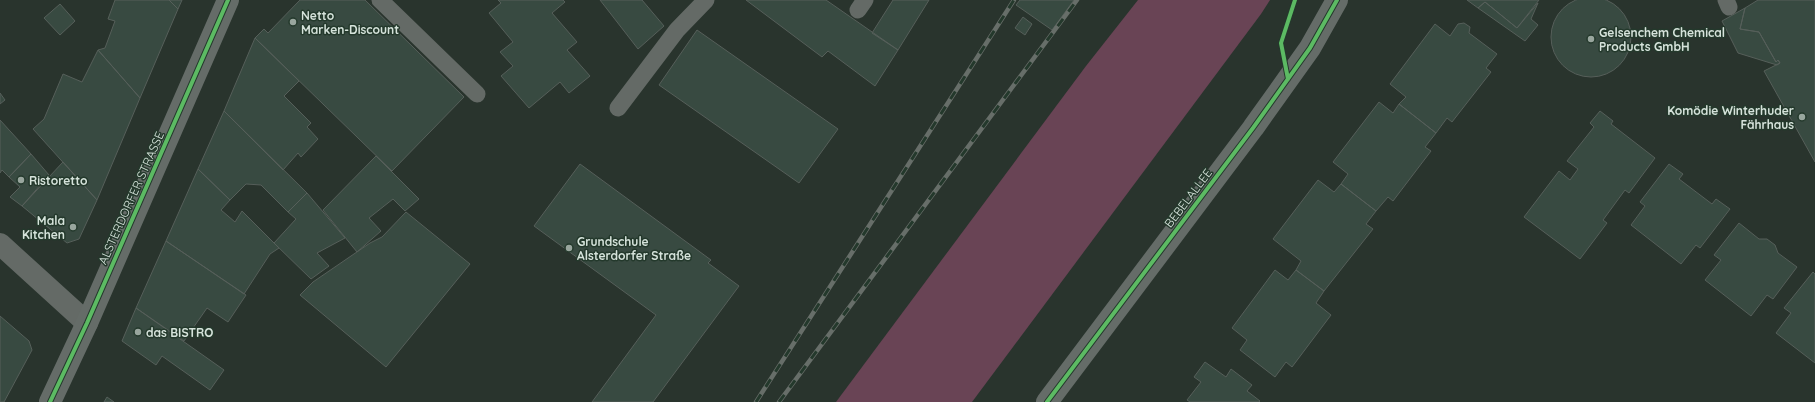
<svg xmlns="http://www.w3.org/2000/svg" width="1815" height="402" viewBox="0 0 1815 402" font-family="Quicksand,sans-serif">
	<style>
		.green { fill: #694455 }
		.building { fill: #384a41; stroke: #565f5a }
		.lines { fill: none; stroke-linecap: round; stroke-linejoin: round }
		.lane { stroke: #646a66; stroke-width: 17 }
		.street { stroke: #646a66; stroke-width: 22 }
		.secondary { stroke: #656c68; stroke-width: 22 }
		.rail-casing { stroke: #676e69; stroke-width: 4.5 }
		.rail { stroke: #24392c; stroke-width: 3; stroke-dasharray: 9; stroke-linecap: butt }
		.cycleway-casing { stroke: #24392c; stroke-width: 6 }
		.cycleway { stroke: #5cba63; stroke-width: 4 }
		.poi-dot { fill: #99a69e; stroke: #24392c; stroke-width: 1.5 }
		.labels { text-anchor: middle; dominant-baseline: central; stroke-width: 3; stroke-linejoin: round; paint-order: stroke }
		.poi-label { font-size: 12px; font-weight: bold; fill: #d6e3db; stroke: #24392c; text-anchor: start }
		.street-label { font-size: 12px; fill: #d6e3db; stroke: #24392c }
	</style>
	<rect width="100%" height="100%" fill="#29342d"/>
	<path class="green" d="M1138 0H1270L1261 14 972 402H836L1086 66Z"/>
	<path class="building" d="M1551 37a40 40 0 1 1 80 0a40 40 0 1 1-80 0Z
		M115 0H169L178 9 140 98 98 50 105 48 115 21 108 19Z
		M169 0H182L178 9Z
		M300 0H365L464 97 392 171 255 38 264 29 268 33Z
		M498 0H563L565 2 552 13 577 42 567 50 590 76 569 93 560 82 529 108 501 76 513 66 500 52 513 42 489 13 501 3Z
		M600 0H642L664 26 638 49Z
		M746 0H826L898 50 875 86 828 51 822 57Z
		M893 0H929L898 50 872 33Z
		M1020 0H1074L1052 30 1016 5Z
		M1467 0H1539L1517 28 1485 2 1478 8Z
		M1758 0H1815V162L1764 71 1780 63 1778 60 1776 62 1759 32 1740 29 1745 8Z
		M1485 2 1517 28 1538 3 1531 19 1538 25 1525 41 1478 8Z
		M60 4 75 21 60 35 44 18Z
		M1745 8 1740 29 1759 32 1776 62 1778 60 1780 63 1777 65 1738 53 1722 21Z
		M1023 17 1032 24 1025 35 1015 28Z
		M1464 23 1470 27 1469 33 1497 54 1486 68 1491 72 1452 122 1447 118 1436 133 1399 104 1406 97 1390 84 1435 24 1450 36 1458 24Z
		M697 30 838 129 799 183 659 85Z
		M255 38 299 81 284 96 311 123 307 127 318 139 301 157 298 153 283 170 224 111Z
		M98 50 140 98 97 200 33 129 44 119 63 74 82 82Z
		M0 93 5 100 0 104Z
		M1379 102 1393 113 1399 104 1436 133 1425 147 1431 151 1393 201 1388 197 1376 211 1341 184 1348 174 1333 162Z
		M224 111 307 193 288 212 261 185 246 184 230 200 198 169Z
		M1600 111 1613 121 1611 124 1655 158 1629 193 1625 190 1603 220 1607 223 1580 259 1524 217 1559 171 1570 180 1578 169 1567 161 1594 127 1590 123Z
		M0 120 31 154 9 177 2 170 0 173Z
		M31 154 49 175 22 206 10 197 20 187 9 177Z
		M376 156 419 199 405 211 393 199 369 218 381 231 357 252 323 210Z
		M63 162 97 200 79 239 67 243 22 206Z
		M580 164 711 260 708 263 739 286 653 402H592L656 315 534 226Z
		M1669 164 1683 174 1679 179 1712 204 1716 199 1730 209 1700 248 1696 245 1681 264 1631 225 1645 206 1640 202Z
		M198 169 230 200 221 210 235 222 242 211 279 248 270 254 244 294 166 241Z
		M1318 180 1334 192 1341 184 1376 211 1366 224 1373 229 1324 291 1296 270 1301 261 1273 239Z
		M307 193 345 238 317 253 329 266 311 279 274 243 296 219 288 212Z
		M406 212 470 264 386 367 300 295 313 282 370 243 382 237Z
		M1739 223 1759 239H1767L1775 245 1778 253 1797 267 1773 299 1767 295 1751 316 1705 280 1721 260 1714 255Z
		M166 241 246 295 228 322 207 308 184 341 136 308Z
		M1275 270 1288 280 1296 270 1324 291 1316 303 1331 315 1292 367 1286 362 1275 377 1240 350 1247 340 1232 328Z
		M1813 272 1815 274V363L1776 333 1791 313 1784 308Z
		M136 308 224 370 210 390 162 356 156 365 122 341Z
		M0 316 29 341 32 350 4 402H0Z
		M1205 362 1226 377 1231 369 1252 385 1247 391 1260 401 1259 402H1190L1187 400 1201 382 1194 377Z
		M107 397 114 402H104Z"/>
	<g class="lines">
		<path class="lane" d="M380 0 477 94
			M1726 0 1729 7
			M858 10 865 0
			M618 108 677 30 706 0"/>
		<path class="street" d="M0 244 87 323"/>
		<path class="secondary" d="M50 402 87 323 228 0
			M1047 402 1253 128 1310 48 1337 0"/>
		<g class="rail-casing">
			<path id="rail" d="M756 402 1014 0
				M779 402 1077 0"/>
		</g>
		<use href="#rail" class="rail"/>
		<g class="cycleway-casing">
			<path id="cycleway" d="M1288 79 1281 43 1295 0
				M50 402 87 323 228 0
				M1047 402 1253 128 1310 48 1337 0"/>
		</g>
		<use href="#cycleway" class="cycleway"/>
	</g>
	<g class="poi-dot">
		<circle cx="293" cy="22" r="4"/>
		<circle cx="1591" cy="39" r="4"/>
		<circle cx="1802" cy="117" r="4"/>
		<circle cx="21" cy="180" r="4"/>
		<circle cx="73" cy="227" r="4"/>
		<circle cx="569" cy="248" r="4"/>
		<circle cx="138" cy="332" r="4"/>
	</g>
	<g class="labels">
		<g class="poi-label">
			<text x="301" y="15">Netto<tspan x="301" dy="14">Marken-Discount</tspan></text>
			<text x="1599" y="32">Gelsenchem Chemical<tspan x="1599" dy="14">Products GmbH</tspan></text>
			<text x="1794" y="110" text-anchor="end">Komödie Winterhuder<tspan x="1794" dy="14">Fährhaus</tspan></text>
			<text x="29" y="180">Ristoretto</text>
			<text x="65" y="220" text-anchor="end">Mala<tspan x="65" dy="14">Kitchen</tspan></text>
			<text x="577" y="241">Grundschule<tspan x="577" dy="14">Alsterdorfer Straße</tspan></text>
			<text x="146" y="332">das BISTRO</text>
		</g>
		<g class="street-label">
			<text transform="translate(131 198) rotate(-66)">ALSTERDORFER STRASSE</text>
			<text transform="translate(1188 198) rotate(-53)">BEBELALLEE</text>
		</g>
	</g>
</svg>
